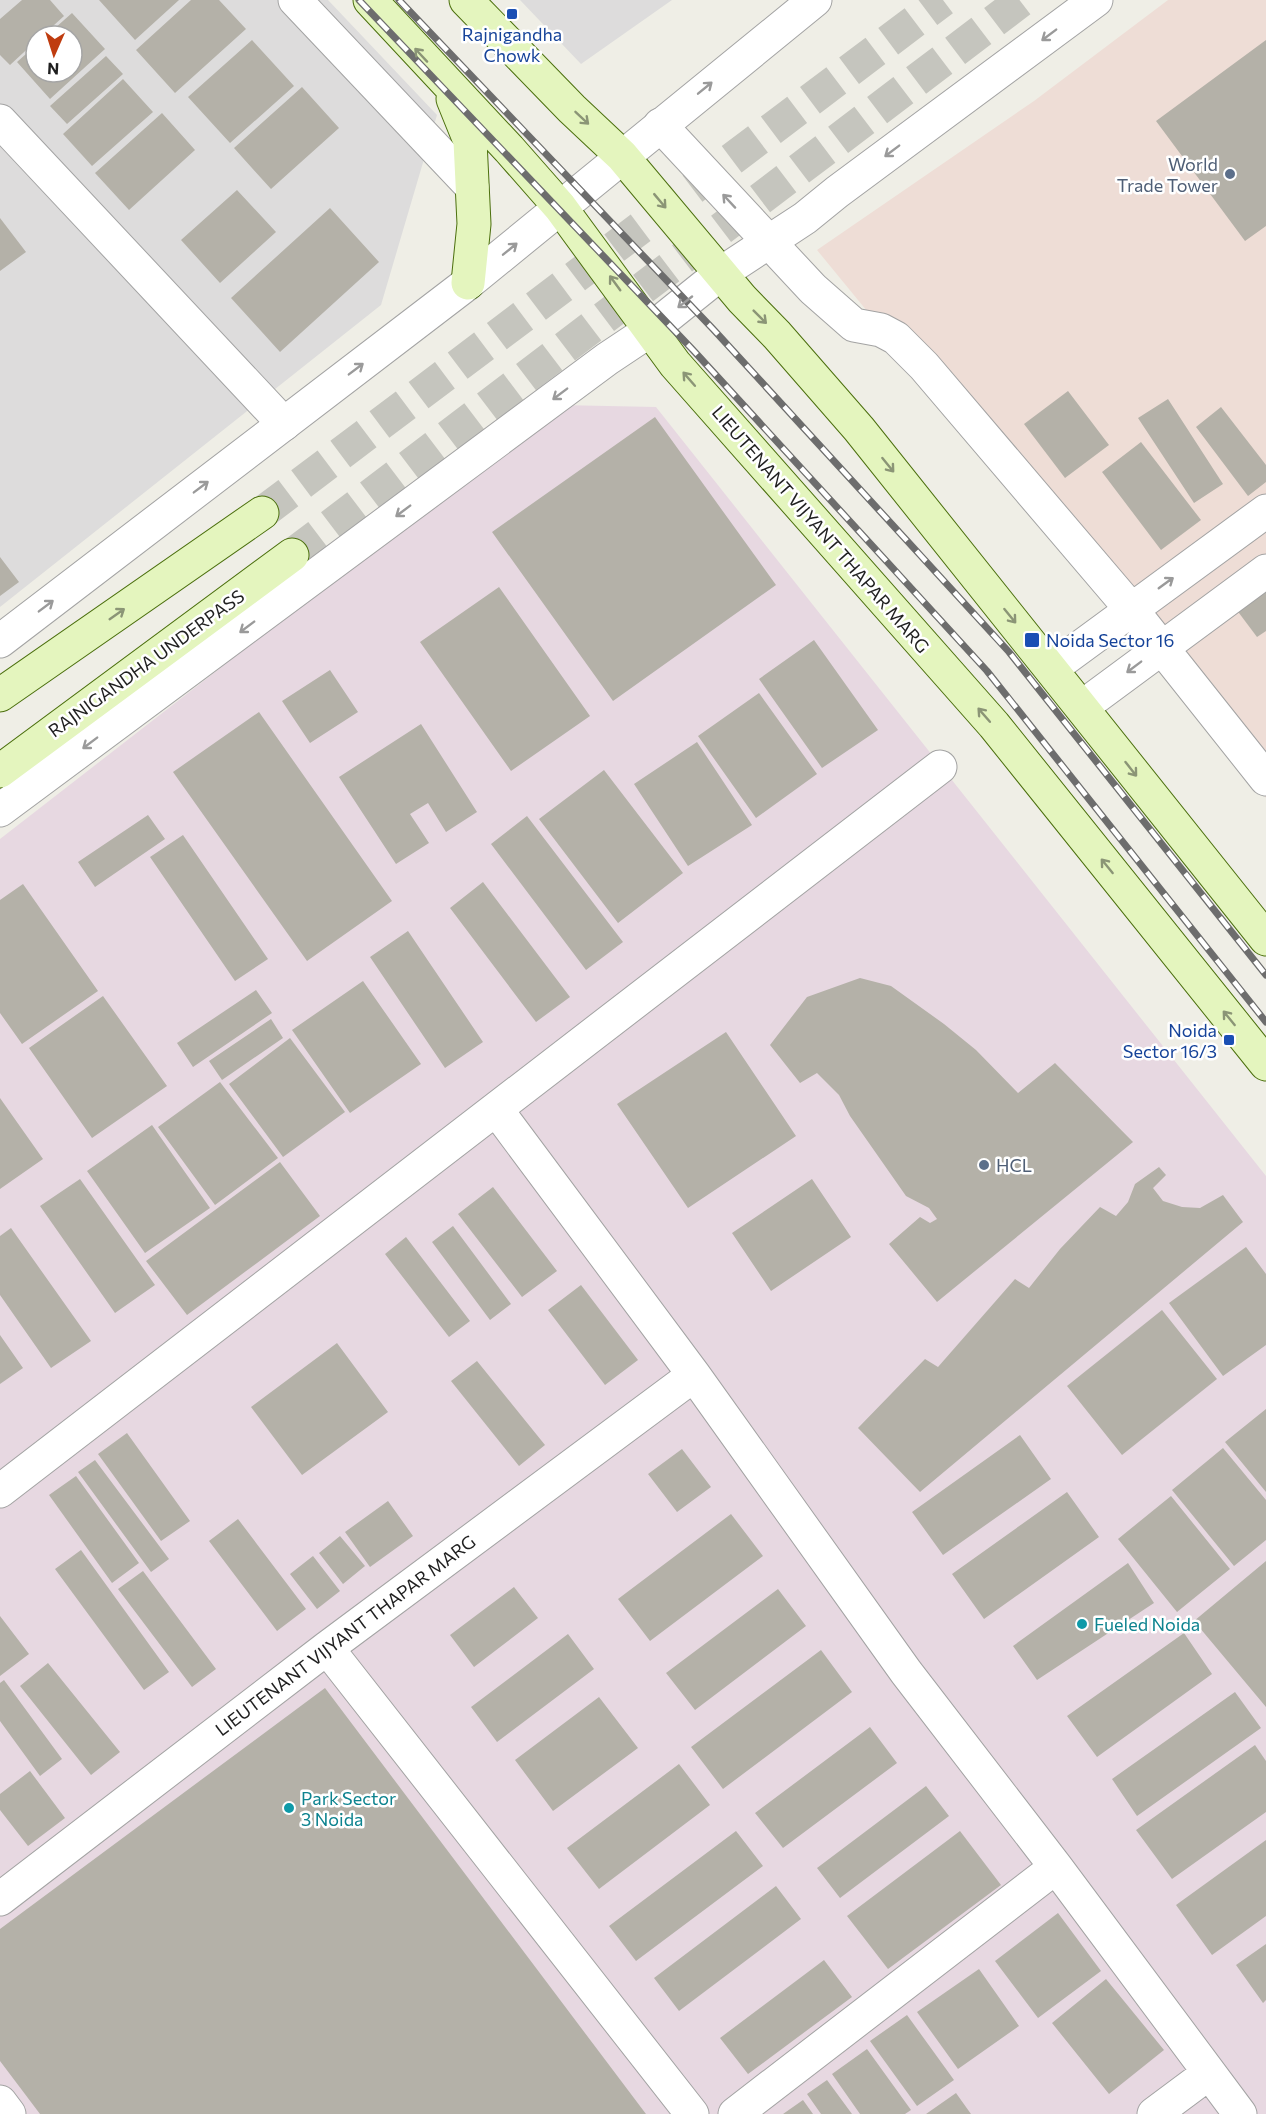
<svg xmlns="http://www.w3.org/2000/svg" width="1266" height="2114" viewBox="0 0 1266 2114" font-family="Commissioner,sans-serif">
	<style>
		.residential { fill: #dddcdc; fill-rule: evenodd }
		.commercial { fill: #eeddd6 }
		.industrial { fill: #e7d8e1 }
		.building { fill: #b4b1a8 }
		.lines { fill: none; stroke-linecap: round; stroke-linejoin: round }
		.secondary-tunnel { stroke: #c5c5be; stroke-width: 33; stroke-dasharray: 33 16; stroke-linecap: butt }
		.minor-casing { stroke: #a3a3a3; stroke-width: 35 }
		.tertiary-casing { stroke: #a3a3a3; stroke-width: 35 }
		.secondary-casing { stroke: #4b6f0d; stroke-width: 35 }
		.minor { stroke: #fff; stroke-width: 33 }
		.tertiary { stroke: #fff; stroke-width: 33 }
		.secondary { stroke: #e4f5be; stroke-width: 33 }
		.rail-casing { stroke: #6d6d6d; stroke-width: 7 }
		.rail { stroke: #fff; stroke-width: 4.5; stroke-dasharray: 14; stroke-linecap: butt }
		.oneway { stroke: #9a9a9a }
		.oneway2 { stroke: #8b9576 }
		.transit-dot { fill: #1a4fb4; stroke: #fff; stroke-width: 2 }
		.service-dot { fill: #5c6f8a; stroke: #fff; stroke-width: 2 }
		.culture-dot { fill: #0f9aa8; stroke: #fff; stroke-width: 2 }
		.labels { text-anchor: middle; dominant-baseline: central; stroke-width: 5; stroke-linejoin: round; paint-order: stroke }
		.transit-label { font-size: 18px; fill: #164399; stroke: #fff }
		.service-label { font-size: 18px; fill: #4e5e75; stroke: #fff; text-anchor: end }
		.street-label { font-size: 18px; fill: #1f1f1f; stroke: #fff }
		.culture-label { font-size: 18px; fill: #0d838f; stroke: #fff; text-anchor: start }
	</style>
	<rect width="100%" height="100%" fill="#efeee6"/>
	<path class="residential" d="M0 0H328L437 115 381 305 0 607ZM36 36H72V72H36Z
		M520 0H672L581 64Z"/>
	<path class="commercial" d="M1168 0H1266V798L817 250 1034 101Z"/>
	<path class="industrial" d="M559 405 656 407 1266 1176V2114H0V839Z"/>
	<path class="building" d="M22 0H50L64 16 42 36H36V41L10 65 0 55V19Z
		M99 0H179L135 40Z
		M191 0H219L246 29 175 93 136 50Z
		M72 13 105 49 50 99 17 62 36 45V72H72V36H46Z
		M252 40 294 86 230 143 188 97Z
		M1266 40V226L1245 241 1156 121Z
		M106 56 123 74 67 124 50 106Z
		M123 79 153 112 92 166 63 134Z
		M302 87 339 128 271 189 234 148Z
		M162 113 195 150 129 210 95 173Z
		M237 190 276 232 220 283 181 240Z
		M330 208 379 262 280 352 231 298Z
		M0 218 26 252 0 271Z
		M1068 391 1109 445 1065 478 1024 424Z
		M1168 399 1223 484 1194 503 1138 418Z
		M1221 407 1266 465V482L1248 496 1196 427Z
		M655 417 776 585 613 701 492 532Z
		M1141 442 1201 520 1161 550 1102 472Z
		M0 557 19 582 0 596Z
		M499 587 590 716 511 771 420 642Z
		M1266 588V631L1257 637 1236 609Z
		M814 640 878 730 822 768 759 679Z
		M330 670 358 712 310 743 282 701Z
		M759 693 817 774 756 818 698 736Z
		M259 712 392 901 307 961 173 772Z
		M421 724 477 812 446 832 428 803 410 814 429 843 396 864 339 777Z
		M697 742 752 825 688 866 634 784Z
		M604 770 683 873 618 923 539 819Z
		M148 815 165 839 95 887 78 862Z
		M527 816 623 942 586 970 491 844Z
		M183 835 268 959 235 981 150 857Z
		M483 882 570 997 536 1022 450 908Z
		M23 884 98 991 22 1044 0 1013V900Z
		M408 931 483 1042 445 1068 370 957Z
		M860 978 891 986 944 1024 976 1050 1018 1093 1055 1063 1133 1142 937 1302 889 1244 920 1217 930 1223 937 1219 929 1208 906 1196 850 1116 839 1095 817 1073 800 1083 770 1045 807 997Z
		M363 981 421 1064 350 1113 292 1030Z
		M256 990 272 1013 193 1067 177 1043Z
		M103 996 167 1086 92 1138 29 1048Z
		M271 1019 283 1038 222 1080 209 1061Z
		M726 1032 796 1136 688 1208 617 1104Z
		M290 1038 345 1112 283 1157 229 1084Z
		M220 1082 278 1158 215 1205 158 1127Z
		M0 1098 43 1159 0 1189Z
		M152 1125 210 1208 145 1253 87 1171Z
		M280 1162 320 1216 187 1315 146 1261Z
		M1159 1167 1166 1175 1153 1188 1163 1201 1182 1207 1200 1208 1223 1195 1243 1222 920 1492 858 1428 925 1359 938 1367 1015 1279 1029 1288 1060 1249 1100 1207 1116 1216 1128 1202 1135 1184Z
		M80 1179 155 1285 115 1313 40 1206Z
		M812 1179 851 1237 771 1291 732 1233Z
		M493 1187 557 1271 522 1297 458 1214Z
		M453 1226 511 1304 490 1320 432 1242Z
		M11 1228 91 1341 51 1368 0 1295V1236Z
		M406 1237 470 1321 449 1337 385 1254Z
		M1246 1247 1266 1274V1345L1223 1376 1169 1303Z
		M581 1285 638 1360 605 1385 548 1310Z
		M1162 1310 1217 1379 1122 1455 1067 1386Z
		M0 1335 23 1368 0 1384Z
		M337 1343 388 1412 302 1475 251 1407Z
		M477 1361 545 1445 519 1466 451 1381Z
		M1266 1409V1492L1225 1442Z
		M127 1433 190 1521 161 1541 98 1454Z
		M1020 1435 1051 1479 943 1555 912 1512Z
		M1223 1448 1266 1500V1540L1234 1566 1172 1490Z
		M682 1449 711 1487 677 1512 648 1474Z
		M95 1460 169 1559 151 1572 78 1472Z
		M76 1476 139 1563 112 1583 49 1495Z
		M1067 1492 1099 1537 984 1619 952 1574Z
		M1171 1496 1230 1569 1177 1612 1118 1539Z
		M388 1501 413 1536 370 1567 345 1532Z
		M731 1514 763 1556 650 1641 618 1599Z
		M238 1519 306 1609 277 1631 209 1541Z
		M340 1536 365 1566 343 1584 319 1553Z
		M81 1550 169 1672 144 1690 55 1569Z
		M313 1556 340 1591 317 1609 290 1574Z
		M1266 1561V1707L1194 1621Z
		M1128 1563 1154 1603 1037 1680 1013 1646Z
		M143 1571 216 1669 192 1687 118 1589Z
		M514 1587 538 1618 474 1667 450 1635Z
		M778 1589 806 1626 695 1710 666 1673Z
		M0 1616 29 1654 0 1676Z
		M1184 1633 1212 1674 1097 1757 1067 1716Z
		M568 1634 594 1669 497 1742 471 1707Z
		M821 1650 852 1692 723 1789 691 1747Z
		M48 1663 120 1752 91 1775 20 1686Z
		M4 1680 62 1759 40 1776 0 1721V1683Z
		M325 1688 646 2114H40L0 2061V1929Z
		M1235 1692 1261 1728 1137 1816 1112 1779Z
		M599 1697 638 1748 553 1811 515 1760Z
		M870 1727 897 1763 783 1848 755 1813Z
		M1255 1745 1266 1761V1812L1172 1879 1136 1830Z
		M679 1764 710 1805 599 1889 567 1848Z
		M30 1771 65 1818 28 1846 0 1810V1794Z
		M926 1786 949 1816 840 1898 817 1868Z
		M736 1831 763 1866 636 1961 609 1926Z
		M960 1831 1001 1885 888 1969 847 1916Z
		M1266 1840V1916L1212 1955 1176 1905Z
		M776 1886 801 1919 679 2011 654 1978Z
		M1058 1913 1101 1971 1038 2018 995 1961Z
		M1266 1944V2000L1263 2003 1236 1965Z
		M824 1960 852 1997 748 2074 720 2038Z
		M979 1969 1019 2026 958 2069 917 2012Z
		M1106 1979 1164 2050 1109 2094 1052 2023Z
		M907 2015 954 2080 917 2106 870 2041Z
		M867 2049 911 2110 905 2114H860L832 2074Z
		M827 2080 852 2114H821L807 2094Z
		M956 2093 971 2114H926Z
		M803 2100 813 2114H783Z"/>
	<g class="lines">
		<path class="secondary-tunnel" d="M262 513 943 0
			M292 555 1022 0"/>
		<g class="minor-casing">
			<path id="minor" d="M295 0 472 187
				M0 121 284 424
				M660 125 813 289 854 325 881 330 896 338 924 366 1131 609 1266 779
				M1052 668 1266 511
				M1082 707 1266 571
				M496 1109 694 1375 906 1672 1056 1867 1240 2114
				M0 1491 940 767
				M327 1648 692 2114
				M0 1899 327 1648 694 1375
				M0 2102 9 2114
				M735 2114 1056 1867
				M1154 2114 1209 2073"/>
		</g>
		<g class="tertiary-casing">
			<path id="tertiary" d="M0 641 468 283 815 0
				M0 810 607 359 649 331 720 274 805 218 837 192 1096 0"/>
		</g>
		<g class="secondary-casing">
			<path id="secondary" d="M370 0 509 149 560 207 675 364 994 725 1266 1064
				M466 0 572 109 622 156 742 299 777 335 859 429 1266 939
				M453 99 470 141 474 224 468 283
				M0 695 262 513
				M0 771 292 555"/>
		</g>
		<use href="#minor" class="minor"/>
		<use href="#tertiary" class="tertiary"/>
		<use href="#secondary" class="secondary"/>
		<g class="rail-casing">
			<path id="rail" d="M359 0 693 350 987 671 1266 1022
				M399 0 713 329 1009 652 1266 975"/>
		</g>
		<use href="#rail" class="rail"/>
	</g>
	<defs><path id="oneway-shaft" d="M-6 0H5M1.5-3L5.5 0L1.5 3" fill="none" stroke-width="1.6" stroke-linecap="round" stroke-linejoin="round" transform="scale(1.5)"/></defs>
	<g class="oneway">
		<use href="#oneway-shaft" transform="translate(1049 35) rotate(143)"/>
		<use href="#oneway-shaft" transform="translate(705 88) rotate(-39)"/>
		<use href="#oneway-shaft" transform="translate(892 151) rotate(143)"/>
		<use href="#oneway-shaft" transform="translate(729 201) rotate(-133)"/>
		<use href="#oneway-shaft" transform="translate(510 249) rotate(-39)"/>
		<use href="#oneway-shaft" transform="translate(685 302) rotate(142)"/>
		<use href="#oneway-shaft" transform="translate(356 369) rotate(-37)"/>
		<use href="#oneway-shaft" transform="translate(560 394) rotate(143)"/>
		<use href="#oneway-shaft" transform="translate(201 487) rotate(-37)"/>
		<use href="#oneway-shaft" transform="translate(403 511) rotate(143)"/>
		<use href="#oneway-shaft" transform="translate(1166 583) rotate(-36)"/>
		<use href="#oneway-shaft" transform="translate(46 606) rotate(-37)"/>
		<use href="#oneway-shaft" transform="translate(247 627) rotate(143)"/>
		<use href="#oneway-shaft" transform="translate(1134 667) rotate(143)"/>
		<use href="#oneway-shaft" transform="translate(90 743) rotate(143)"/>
	</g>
	<g class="oneway2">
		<use href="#oneway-shaft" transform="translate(421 55) rotate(-133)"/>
		<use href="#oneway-shaft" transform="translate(582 118) rotate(43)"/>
		<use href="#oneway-shaft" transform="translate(660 201) rotate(50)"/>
		<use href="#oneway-shaft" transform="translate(615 283) rotate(-126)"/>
		<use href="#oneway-shaft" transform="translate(760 317) rotate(45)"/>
		<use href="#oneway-shaft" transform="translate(689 379) rotate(-131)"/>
		<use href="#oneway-shaft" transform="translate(888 465) rotate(51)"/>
		<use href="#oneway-shaft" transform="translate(117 614) rotate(-35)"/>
		<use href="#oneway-shaft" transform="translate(1010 616) rotate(51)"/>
		<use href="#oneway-shaft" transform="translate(984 715) rotate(-131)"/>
		<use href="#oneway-shaft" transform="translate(1131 769) rotate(52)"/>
		<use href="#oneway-shaft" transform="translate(1107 866) rotate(-129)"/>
		<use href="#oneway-shaft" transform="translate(1229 1018) rotate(-129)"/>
	</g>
	<g class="transit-dot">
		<rect x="506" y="8" width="12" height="12" rx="3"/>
		<rect x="1024" y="632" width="16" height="16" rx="3"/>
		<rect x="1223" y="1034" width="12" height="12" rx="3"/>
	</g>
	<g class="service-dot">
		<circle cx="1230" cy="174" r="6"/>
		<circle cx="984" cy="1165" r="6"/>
	</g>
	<g class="culture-dot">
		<circle cx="1082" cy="1624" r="6"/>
		<circle cx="289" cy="1808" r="6"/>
	</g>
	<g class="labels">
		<g class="transit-label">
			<text x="512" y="34">Rajnigandha<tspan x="512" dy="21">Chowk</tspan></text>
			<text x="1046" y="640" text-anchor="start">Noida Sector 16</text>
			<text x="1217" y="1030" text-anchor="end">Noida<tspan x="1217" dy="21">Sector 16/3</tspan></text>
		</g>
		<g class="service-label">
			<text x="1218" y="164">World<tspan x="1218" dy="21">Trade Tower</tspan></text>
			<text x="996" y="1165" text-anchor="start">HCL</text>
		</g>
		<g class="street-label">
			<text transform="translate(821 529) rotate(49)">LIEUTENANT VIJYANT THAPAR MARG</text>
			<text transform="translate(146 663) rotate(-36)">RAJNIGANDHA UNDERPASS</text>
			<text transform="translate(345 1635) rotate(-37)">LIEUTENANT VIJYANT THAPAR MARG</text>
		</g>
		<g class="culture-label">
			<text x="1094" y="1624">Fueled Noida</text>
			<text x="301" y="1798">Park Sector<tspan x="301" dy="21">3 Noida</tspan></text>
		</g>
	</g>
	<g transform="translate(54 54) rotate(183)"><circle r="28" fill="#ffffff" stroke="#a5a5a5" stroke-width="1.5"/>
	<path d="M0-4.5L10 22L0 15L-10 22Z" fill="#bf3c0f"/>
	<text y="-9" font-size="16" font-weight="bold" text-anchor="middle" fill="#1f1f1f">N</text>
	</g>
</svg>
